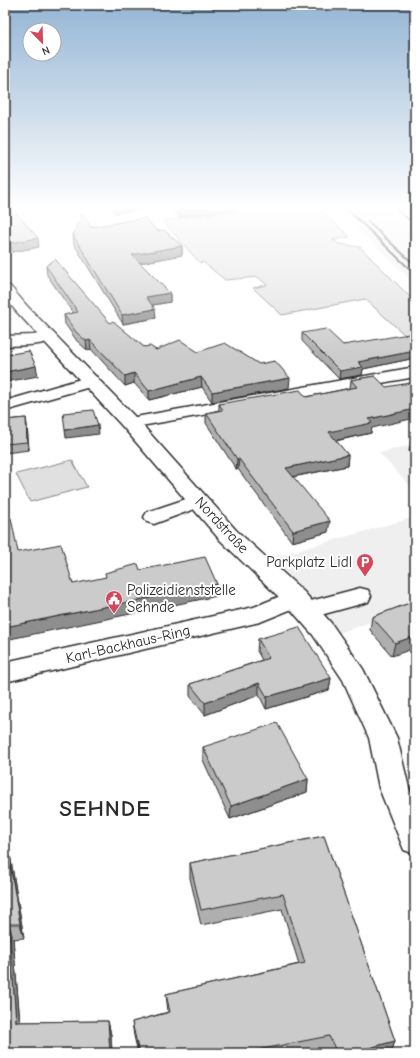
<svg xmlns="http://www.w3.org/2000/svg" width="420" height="1058" viewBox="0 0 420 1058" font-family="'Comic Neue',sans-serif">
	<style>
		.built { fill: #efefef }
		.green { fill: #e0e0e0; stroke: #868686 }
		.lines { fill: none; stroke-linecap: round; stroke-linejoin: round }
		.minor-casing { stroke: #2b2b2b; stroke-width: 3 }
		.major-casing { stroke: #2b2b2b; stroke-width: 3 }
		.minor { fill: #fff; fill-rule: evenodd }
		.major { fill: #fff; fill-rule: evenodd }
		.rail { stroke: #2b2b2b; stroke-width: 2 }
		.wall { fill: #afafaf; stroke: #2b2b2b }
		.shaded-wall { fill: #8e8e8e; stroke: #2b2b2b }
		.building { fill: #cbcbcb; stroke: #2b2b2b }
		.labels { text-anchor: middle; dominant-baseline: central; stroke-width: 4; stroke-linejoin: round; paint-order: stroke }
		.street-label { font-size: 15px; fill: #2b2b2b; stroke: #fff }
		.poi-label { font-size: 15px; fill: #2b2b2b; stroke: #fff; text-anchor: end }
		.near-district-label { font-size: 23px; font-weight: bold; letter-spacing: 1px; fill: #2b2b2b; stroke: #fff }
	</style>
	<rect width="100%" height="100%" fill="#fff"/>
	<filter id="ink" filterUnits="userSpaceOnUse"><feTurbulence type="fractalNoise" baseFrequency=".025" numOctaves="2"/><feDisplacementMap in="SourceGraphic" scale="8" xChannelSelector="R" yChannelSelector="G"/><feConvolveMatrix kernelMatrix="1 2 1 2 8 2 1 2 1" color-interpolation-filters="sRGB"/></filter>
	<g filter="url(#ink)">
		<path class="built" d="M337 209H415V284L362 233Z
			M415 444V491L379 453Z
			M415 517V607L327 637 257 562Z"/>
		<path class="green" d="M251 209H319L350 237 333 240 339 244 360 247 415 302V344L365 299 282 315 253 288 267 285 258 277 225 280 203 262 200 263 163 221Z
			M72 460 87 487 30 502 16 474Z"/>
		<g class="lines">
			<g class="minor-casing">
				<path id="minor" d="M48 331 53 333 56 336C48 347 18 345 5 346V336L34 335Z
					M415 367V377L130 428 124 427 121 423 124 419 130 418Z
					M91 376 97 377 99 381 97 385 5 411V401Z
					M198 495 205 497 208 501 205 505 154 524 147 522 144 517 147 512Z
					M360 588 368 590 371 596 368 602 306 619 298 617 294 611 297 607 260 622 5 682V662L254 607 295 590 303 592 306 598 303 603Z"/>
			</g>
			<g class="major-casing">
				<path id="major" d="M5 285 10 286 26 305 137 419 236 530 304 592 331 623 363 669 397 738 409 788 415 803V854L404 850 379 788 369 738 343 680 313 635 286 604 220 540 123 427 16 311 5 298Z"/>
			</g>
			<use href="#minor" class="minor"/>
			<use href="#major" class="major"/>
			<path class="rail" d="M347 209 415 274
				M396 209 415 225
				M413 209 415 211
				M368 222 415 265"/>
		</g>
		<path class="wall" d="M5 209 14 215 39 247 12 252 5 243Z
			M112 209H144L116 213Z
			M172 209H236L179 217Z
			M91 227 157 231 182 246V255L140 263 170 293V302L153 305 156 318 123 324 74 244 73 235Z
			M46 266 110 323 144 347 156 350 198 352 289 388 212 402 202 387 149 400 134 383 125 386 91 349 87 350 77 341 65 324 64 315 73 313 47 275Z
			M302 333 343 345 415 339V358L363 369 362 375 339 379 302 341Z
			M375 376 371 433 336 441 348 455 347 466 293 477 328 532 292 542 238 469H236L206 423V413L219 410V404L306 397 350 388 351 380Z
			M26 418 27 426 29 450 5 453V420Z
			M415 436V457L409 451 412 437Z
			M415 601 392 656 370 630 372 617Z
			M258 639 331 678 329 690 266 709 259 695 205 715 190 696V684L262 660 257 651Z
			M203 747 308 779 307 792 230 819 203 760Z
			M5 825 24 938 13 939 20 1022 108 1021 111 1035 112 1053H5Z
			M324 836 395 1041 391 1053H328L326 1049 306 1053H138L134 1036 132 1022 168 1012 166 994 299 964 282 909 201 925 190 878V863Z"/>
		<path class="shaded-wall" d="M115 209H144L116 213Z
			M193 209H236L179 217V211Z
			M38 238 39 247 12 252 11 243Z
			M182 246V255L133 264 132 255Z
			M170 293V302L147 306 146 297Z
			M155 309 156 318 123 324 122 315Z
			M90 340 91 349 87 350 86 341Z
			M415 351V358L363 369 362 375 339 379 340 371 358 362Z
			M36 366 38 376 5 382V372Z
			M134 373V383L125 386V376Z
			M201 377 202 387 149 400V391Z
			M290 378 289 388 212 402V392Z
			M415 409V418L372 428 371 433 328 442 329 432 369 419Z
			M26 418 27 426 29 450 27 442Z
			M98 425 99 434 66 438 65 430Z
			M348 455 347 466 286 478V468Z
			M237 459H239L238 469H236Z
			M330 521 328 532 292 542 293 531Z
			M217 584V596L5 640V627Z
			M415 636V648L392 656 395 643Z
			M331 678 329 690 266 709 267 697Z
			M259 683V695L205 715V703Z
			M308 779 307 792 230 819 231 806Z
			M5 825 24 938 20 924 5 835Z
			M9 924 13 939 21 1036 16 1022Z
			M108 1021 111 1035 112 1053H110Z
			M395 1041 391 1053H350Z"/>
		<path class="building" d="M5 209H11L14 215 17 214 38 238 11 243 5 236Z
			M178 209H193L179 211Z
			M82 214 91 227 145 218 157 231 164 230 182 246 132 255 170 293 146 297 155 309 122 315 73 235Z
			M55 259 110 323 113 321 144 347 150 346 156 350 180 340 198 352 225 343 259 364 275 361 290 378 212 392 201 377 149 391 134 373 125 376 90 340 86 341 76 332 64 315 78 312 46 266Z
			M326 329 343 345 409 334 415 339V351L358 362 363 367 340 371 302 333Z
			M29 351 36 366 5 372V355Z
			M375 376 386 387 410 383 415 388V409L369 419 372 423 329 432 348 455 286 468 330 521 293 531 239 459H237L206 413 223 410 219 404 300 390 306 397 357 387 351 380Z
			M93 410 98 425 65 430 63 413Z
			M26 418 27 442 5 444V420Z
			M415 436V440L412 437Z
			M11 518 18 552 61 544 73 584 106 577 105 573 138 564 140 570 205 557 217 584 5 627V519Z
			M415 601V636L395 643 372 617Z
			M299 627 331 678 267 697 259 683 205 703 190 684 269 658 258 639Z
			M277 723 308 779 231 806 203 747Z
			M5 835 20 924H9L16 1022 108 1021 110 1053H5Z
			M324 836 395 1041 350 1053H337L329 1036 242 1053H139L132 1022 170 1012 166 994 305 963 283 894 201 910 190 863Z"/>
	</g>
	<linearGradient id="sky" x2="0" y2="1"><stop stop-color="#94b5d4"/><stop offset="0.58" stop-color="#fff"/><stop offset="1" stop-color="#fff" stop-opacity="0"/></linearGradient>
	<rect width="420" height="358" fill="url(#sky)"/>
	<defs>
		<g id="parking-pin" transform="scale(0.9)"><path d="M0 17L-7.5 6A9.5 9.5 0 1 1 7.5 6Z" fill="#d1495b" stroke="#fff"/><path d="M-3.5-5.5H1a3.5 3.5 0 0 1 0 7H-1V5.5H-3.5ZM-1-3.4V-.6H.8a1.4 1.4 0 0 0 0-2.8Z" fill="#fff"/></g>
		<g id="civic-pin" transform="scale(0.9)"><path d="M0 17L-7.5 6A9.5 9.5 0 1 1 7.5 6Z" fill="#d1495b" stroke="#fff"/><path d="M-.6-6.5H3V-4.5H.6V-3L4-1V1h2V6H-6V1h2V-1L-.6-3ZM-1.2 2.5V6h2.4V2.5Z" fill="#fff"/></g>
	</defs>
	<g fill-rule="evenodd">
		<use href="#parking-pin" x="365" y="562"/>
		<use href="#civic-pin" x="114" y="599"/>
	</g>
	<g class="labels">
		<g class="street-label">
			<text transform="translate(222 525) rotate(47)">Nordstraße</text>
			<text transform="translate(128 644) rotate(-13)">Karl-Backhaus-Ring</text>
		</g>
		<g class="poi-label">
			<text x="352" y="562">Parkplatz Lidl</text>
			<text x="127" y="590" text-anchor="start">Polizeidienststelle<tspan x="127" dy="17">Sehnde</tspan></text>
		</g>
		<g class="near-district-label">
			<text x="105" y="808">SEHNDE</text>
		</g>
	</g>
	<rect width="420" height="1058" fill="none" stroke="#fff" stroke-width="20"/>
	<rect x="10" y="10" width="400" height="1038" fill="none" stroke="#2b2b2b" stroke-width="1.5" filter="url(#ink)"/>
	<g transform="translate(42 42) rotate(157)"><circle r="19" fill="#ffffff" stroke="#aaaaaa"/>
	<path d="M0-3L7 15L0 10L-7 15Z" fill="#d1495b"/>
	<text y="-6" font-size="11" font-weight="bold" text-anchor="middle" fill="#2b2b2b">N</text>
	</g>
</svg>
